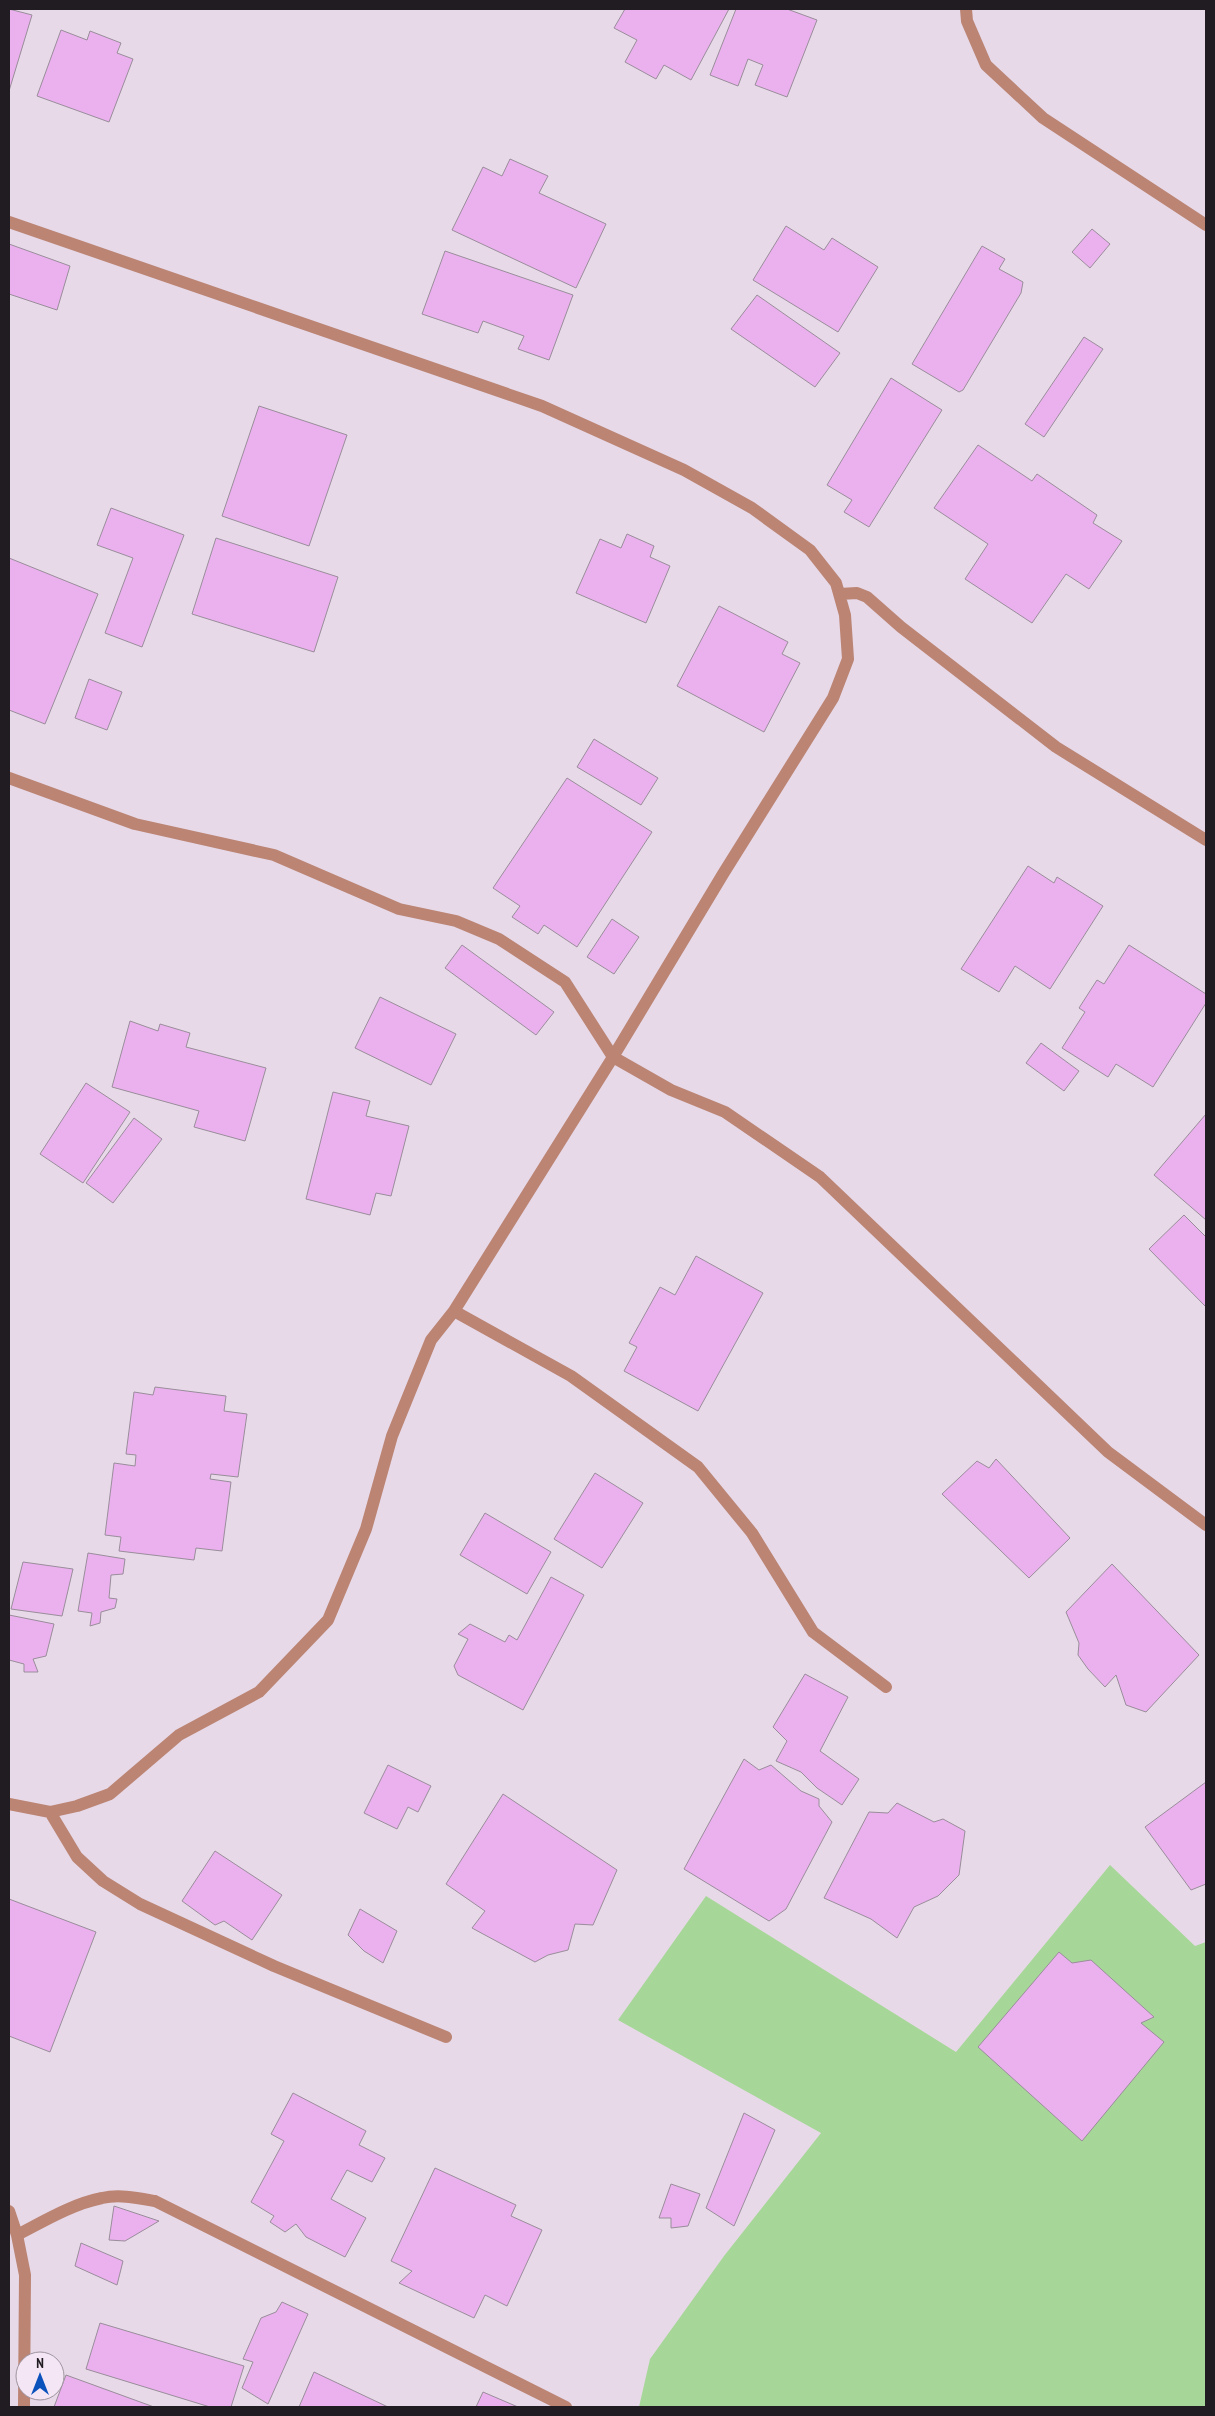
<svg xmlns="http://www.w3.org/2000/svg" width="1215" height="2416" viewBox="0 0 1215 2416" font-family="'PT Sans Narrow',sans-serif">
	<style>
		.green { fill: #a7d798 }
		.building { fill: #eab1ee; stroke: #9a8d9b }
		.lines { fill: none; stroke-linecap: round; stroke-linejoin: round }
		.street { stroke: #bb8473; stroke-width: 12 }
	</style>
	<rect width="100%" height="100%" fill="#e7d9e8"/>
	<path class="green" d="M1110 1865 1195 1946 1206 1942V2407H639L650 2359 724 2256 821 2133 618 2020 706 1896 956 2052Z"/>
	<path class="building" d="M9 9 32 15 9 91Z
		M625 9H729L691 80 664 65 656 79 625 62 637 40 614 28Z
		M736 9H787L817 20 787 97 755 85 763 65 748 59 738 86 710 75Z
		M61 30 87 40 90 31 121 43 117 53 133 59 109 122 37 96Z
		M510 159 548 176 539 193 606 224 576 288 452 230 483 167 502 176Z
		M786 226 824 250 832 238 878 267 838 332 753 280Z
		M1092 229 1110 244 1090 268 1072 252Z
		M9 244 70 266 57 310 9 294Z
		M982 246 1005 259 999 269 1023 282 1021 293 963 390 959 392 912 364Z
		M445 251 573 295 549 360 518 349 524 336 483 321 478 333 422 314Z
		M757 295 840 353 815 387 731 329Z
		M1084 337 1103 349 1044 437 1025 424Z
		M891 378 942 410 869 527 844 512 852 500 827 485Z
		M259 406 347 435 309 546 222 516Z
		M978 445 1032 481 1037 474 1097 515 1093 523 1122 541 1089 589 1066 574 1032 623 965 579 988 544 934 508Z
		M111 508 184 535 142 647 105 633 133 558 97 545Z
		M627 534 654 546 650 557 670 566 646 623 576 593 600 539 621 548Z
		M216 538 338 577 314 652 192 614Z
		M9 558 98 594 45 724 9 710Z
		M719 606 788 642 782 654 800 663 764 732 677 686Z
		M89 679 122 692 107 730 75 718Z
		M594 739 658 778 641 805 577 767Z
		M567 778 652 832 577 947 544 925 538 934 512 917 520 906 493 888Z
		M1028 866 1054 883 1057 877 1103 906 1050 989 1015 966 999 992 961 969Z
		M612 919 639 937 614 974 587 957Z
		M462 945 554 1012 536 1035 445 968Z
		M1129 945 1206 994V1003L1153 1087 1116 1064 1108 1077 1062 1048 1085 1012 1079 1008 1097 980 1104 984Z
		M380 997 456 1034 431 1085 355 1048Z
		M130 1021 158 1031 160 1024 190 1033 186 1047 266 1068 245 1141 194 1127 199 1111 112 1087Z
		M1041 1043 1079 1071 1064 1091 1026 1063Z
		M86 1083 130 1112 83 1183 40 1154Z
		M333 1092 370 1101 366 1116 409 1126 391 1196 376 1193 370 1215 306 1199Z
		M1206 1114V1220L1154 1175Z
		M134 1118 162 1139 113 1203 86 1183Z
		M1184 1215 1206 1237V1307L1149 1249Z
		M696 1256 763 1293 698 1411 624 1371 637 1347 629 1343 660 1287 675 1295Z
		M155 1387 226 1396 224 1411 247 1414 238 1477 211 1474 210 1479 231 1482 222 1551 196 1548 194 1560 119 1551 121 1537 105 1535 114 1463 135 1466 136 1455 126 1454 134 1392 153 1395Z
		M996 1459 1070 1538 1029 1578 942 1494 977 1461 989 1468Z
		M595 1473 643 1503 602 1568 554 1539Z
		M485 1513 551 1552 527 1594 460 1555Z
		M88 1553 125 1559 123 1574 111 1575 109 1598 117 1599 115 1608 101 1612 100 1623 90 1626 92 1613 78 1611Z
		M23 1562 73 1569 62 1616 11 1609Z
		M1112 1564 1199 1655 1146 1712 1126 1705 1116 1675 1105 1687 1088 1669 1078 1655 1079 1643 1066 1612Z
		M551 1577 584 1595 523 1710 458 1675 454 1666 468 1639 458 1634 470 1624 505 1642 509 1635 517 1640Z
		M9 1615 54 1624 46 1656 33 1659 38 1672H24V1664L9 1660Z
		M805 1674 848 1697 820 1751 859 1779 842 1805 817 1788 801 1772 776 1761 787 1741 773 1727Z
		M744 1759 759 1770 771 1765 801 1791 819 1799V1806L832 1822 786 1909 769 1921 684 1869Z
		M388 1765 431 1786 418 1812 408 1807 397 1829 364 1813Z
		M1206 1782V1884L1191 1890 1145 1827Z
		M503 1794 617 1870 593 1925 575 1924 568 1950 548 1955 535 1962 472 1928 485 1911 446 1884Z
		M897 1803 934 1822 943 1819 965 1831 959 1875 938 1896 914 1907 897 1938 871 1919 824 1898 869 1812 888 1813Z
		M215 1851 282 1895 252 1940 224 1921 215 1925 182 1901Z
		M9 1899 96 1932 50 2052 9 2036Z
		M360 1909 397 1931 383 1963 364 1951 348 1935Z
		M1059 1952 1072 1963 1091 1960 1154 2017 1141 2023 1164 2042 1082 2141 978 2047Z
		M293 2093 366 2131 359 2145 385 2158 372 2182 347 2170 331 2199 366 2218 345 2257 306 2237 296 2224 285 2232 270 2222 274 2216 251 2202 284 2141 271 2134Z
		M744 2113 775 2130 734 2226 706 2208Z
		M435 2168 516 2205 511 2216 542 2230 507 2306 485 2295 474 2318 399 2283 412 2271 391 2261Z
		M671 2184 700 2194 688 2226 671 2228V2218H659Z
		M114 2206 159 2221 125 2241 109 2240Z
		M81 2243 123 2261 117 2285 75 2266Z
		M282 2302 308 2314 268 2404 242 2388 253 2362 243 2359 261 2318 276 2312Z
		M100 2323 244 2366 231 2407H210L86 2369Z
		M314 2372 388 2407H299Z
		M66 2375 154 2407H54Z
		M483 2392 518 2407H476Z"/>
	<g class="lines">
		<path class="street" d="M966 9 967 21 986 65 1043 118 1206 225
			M9 222 542 406 684 470 752 508 810 550 836 583 845 615 848 659 833 698 723 874 613 1057 454 1311 431 1340 392 1436 366 1529 328 1620 259 1692 179 1735 110 1794 77 1806 50 1812 9 1804
			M840 594 857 593 867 597 901 627 1056 747 1206 840
			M9 778 135 824 274 855 399 909 456 921 499 939 565 982 613 1057 671 1090 725 1112 820 1177 1108 1452 1206 1525
			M454 1311 571 1376 698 1467 752 1533 813 1632 886 1687
			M50 1812 77 1857 103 1881 140 1904 274 1966 446 2037
			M9 2211 17 2235 25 2275 24 2407
			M17 2235C44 2221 72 2204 102 2198 119 2194 138 2198 155 2201L566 2407"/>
	</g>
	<rect width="1215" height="2416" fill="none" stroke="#211c21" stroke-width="20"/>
	<g transform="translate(40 2376)"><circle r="24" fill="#f4e6f5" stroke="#a095a0"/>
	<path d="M0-4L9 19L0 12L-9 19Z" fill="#0b52bc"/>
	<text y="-8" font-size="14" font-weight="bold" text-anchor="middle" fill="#211c21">N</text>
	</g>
</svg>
